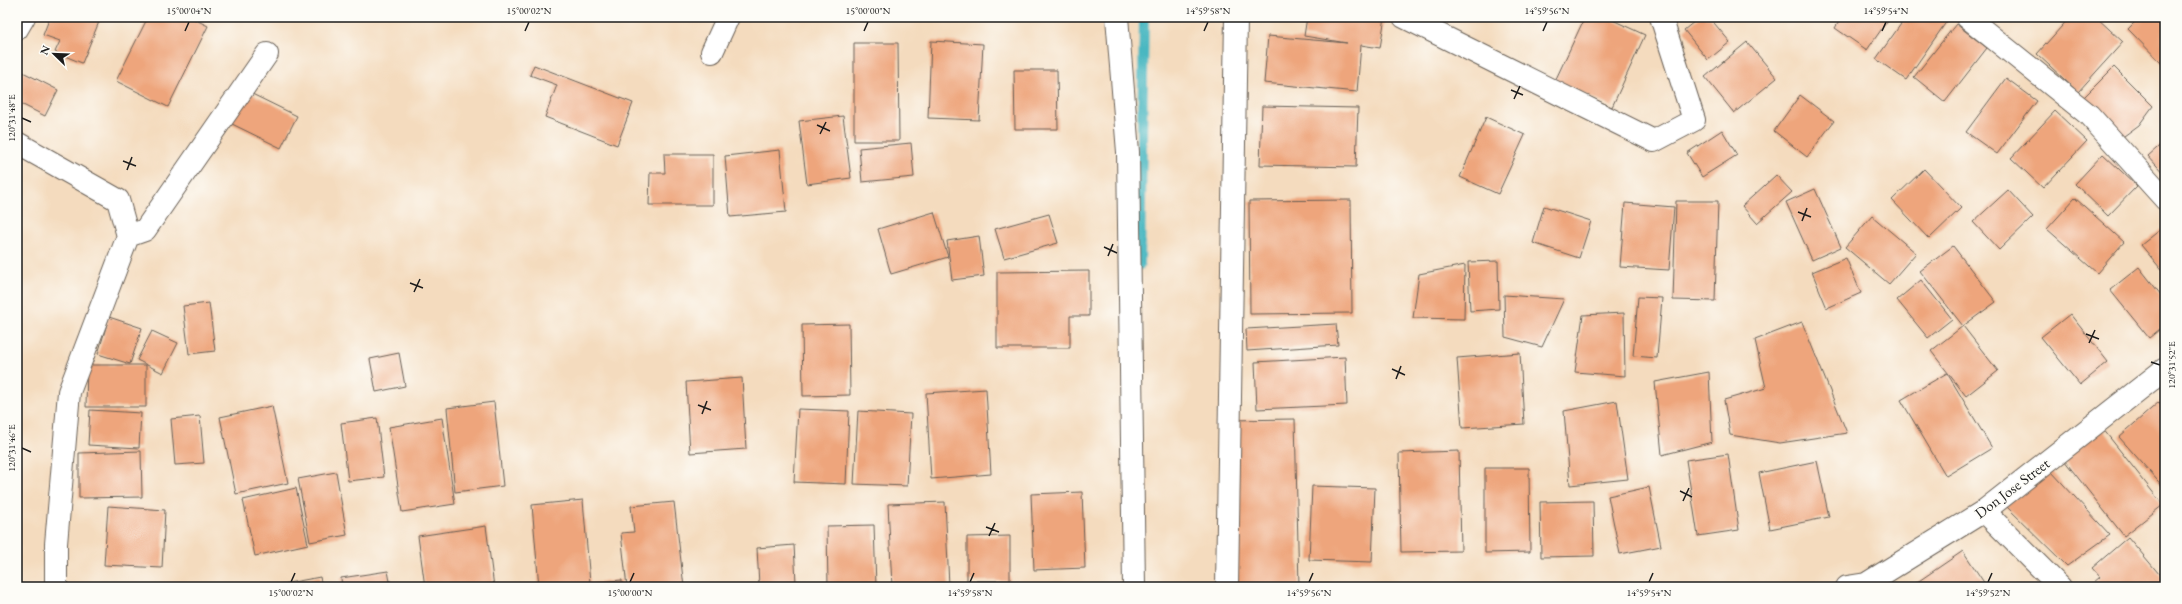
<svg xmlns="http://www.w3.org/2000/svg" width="2182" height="604" viewBox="0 0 2182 604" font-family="'EB Garamond',serif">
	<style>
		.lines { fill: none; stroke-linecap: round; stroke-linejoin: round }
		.stream { stroke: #49b7c1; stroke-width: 10 }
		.building { fill: #eea57c }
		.street-casing { stroke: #685f55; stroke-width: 24 }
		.secondary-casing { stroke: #685f55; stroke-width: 24 }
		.street { stroke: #fff; stroke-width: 22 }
		.secondary { stroke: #fff; stroke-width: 22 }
		.ticks { fill: none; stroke: #1c1c1c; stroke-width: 1.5 }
		.labels { text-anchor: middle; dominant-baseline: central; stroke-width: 3.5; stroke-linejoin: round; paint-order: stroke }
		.street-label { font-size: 15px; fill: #1c1c1c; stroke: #fdfcf7 }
		.neatline { fill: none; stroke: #1c1c1c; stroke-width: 1.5 }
		.ticks-label { font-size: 10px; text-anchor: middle; fill: #1c1c1c }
	</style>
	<rect width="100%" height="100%" fill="#fdfcf7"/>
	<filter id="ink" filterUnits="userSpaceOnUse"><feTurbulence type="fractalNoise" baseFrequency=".025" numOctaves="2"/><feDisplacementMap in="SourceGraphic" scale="8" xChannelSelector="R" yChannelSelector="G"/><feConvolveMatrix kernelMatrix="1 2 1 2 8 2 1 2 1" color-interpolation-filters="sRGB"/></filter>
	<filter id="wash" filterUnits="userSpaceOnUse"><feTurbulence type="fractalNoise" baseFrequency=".012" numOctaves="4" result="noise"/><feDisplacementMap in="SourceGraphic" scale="16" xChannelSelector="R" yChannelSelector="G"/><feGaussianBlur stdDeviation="0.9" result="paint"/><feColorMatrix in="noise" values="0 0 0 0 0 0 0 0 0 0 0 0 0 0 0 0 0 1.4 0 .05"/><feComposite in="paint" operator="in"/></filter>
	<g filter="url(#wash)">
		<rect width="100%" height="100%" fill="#f4dbbe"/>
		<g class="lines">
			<path class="stream" d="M1140 265 1144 17"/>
		</g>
		<g id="blocks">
			<path class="building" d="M50 17H101L82 63 55 52 60 41 43 35Z
				M148 17H190L208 26 168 107 116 81Z
				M1307 17H1385L1380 48 1361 45 1357 92 1264 83 1268 36 1347 43 1304 36Z
				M1585 17H1606L1645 35 1612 107 1555 81Z
				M1700 17H1709L1730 42 1708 60 1684 30Z
				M1842 17H1890L1867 50 1835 28Z
				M1906 17 1949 18 1906 80 1876 59Z
				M2070 17H2096L2123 42 2078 92 2037 54Z
				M2140 17H2165V67L2128 29Z
				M1956 24 1987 48 1945 102 1914 77Z
				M931 41 983 44 979 120 928 118Z
				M1747 42 1777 78 1734 113 1705 77Z
				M854 43H898L899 141H854Z
				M534 65 633 103 617 145 545 117 557 85 530 75Z
				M2114 67 2153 106 2139 125 2120 139 2081 100Z
				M17 69 58 90 45 116 17 102Z
				M1014 70H1057L1058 129H1015Z
				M2006 78 2037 101 1997 154 1966 132Z
				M246 91 297 116 281 148 230 123Z
				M1800 95 1834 121 1807 157 1774 131Z
				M1262 106 1358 108 1356 167 1260 165Z
				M2055 111 2087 141 2043 188 2011 158Z
				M843 116 851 178 807 184 799 121Z
				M1486 117 1525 135 1498 194 1460 177Z
				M1722 130 1737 155 1702 177 1687 153Z
				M2165 141V175L2148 156Z
				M911 143 914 177 862 182 859 148Z
				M780 150 786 212 730 217 725 156Z
				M664 154H713V205H649L650 173H665Z
				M2103 154 2137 186 2108 216 2075 184Z
				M1924 169 1961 208 1929 239 1892 200Z
				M1776 175 1792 192 1757 223 1742 206Z
				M1815 189 1841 247 1812 260 1786 202Z
				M2008 190 2033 217 1999 250 1973 222Z
				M2075 198 2124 242 2097 273 2047 229Z
				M1351 200 1352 313 1250 314 1249 201Z
				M1676 201H1718L1715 301 1673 300Z
				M1625 203 1674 207 1669 270 1620 267Z
				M1544 206 1591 221 1579 258 1533 243Z
				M934 212 948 257 891 274 878 229Z
				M1049 214 1058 243 1004 258 995 229Z
				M1872 216 1916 253 1889 284 1845 247Z
				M2165 226V274L2141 245Z
				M979 236 984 276 952 280 947 241Z
				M1953 246 1996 302 1963 326 1920 271Z
				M1846 258 1861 293 1827 308 1812 272Z
				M1498 261 1499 309 1470 311 1468 262Z
				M1465 265 1464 319 1413 318 1419 274Z
				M2139 267 2165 300V325L2149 338 2110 290Z
				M1089 271V316H1070V348H997V272Z
				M1921 280 1952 319 1928 338 1897 300Z
				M1504 295 1564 299 1542 347 1505 337Z
				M1638 297 1662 298 1657 358 1633 356Z
				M209 303 215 351 189 354 183 306Z
				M1624 313 1625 376 1575 372 1583 315Z
				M2070 314 2108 362 2080 385 2041 337Z
				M109 317 142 328 130 364 98 354Z
				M1802 322 1847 433 1780 443 1730 435 1724 400 1766 388 1755 340Z
				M849 324 850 395 803 396 802 325Z
				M1336 324 1338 345 1247 351 1246 329Z
				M1963 326 1998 371 1966 396 1931 351Z
				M152 331 178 343 163 373 137 360Z
				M399 353 405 386 376 392 370 359Z
				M1520 353 1524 424 1462 428 1457 358Z
				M1345 357 1347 405 1257 409 1255 362Z
				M87 365H146V407H86Z
				M1709 372 1712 442 1662 455 1655 382Z
				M1947 373 1992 448 1946 476 1901 400Z
				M742 378 746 449 690 453 686 382Z
				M986 389 991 474 931 479 926 393Z
				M1617 401 1628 479 1570 485 1564 411Z
				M494 402 503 486 455 492 447 408Z
				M2159 402 2165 409V489L2119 437Z
				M272 406 288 483 236 494 220 417Z
				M798 409 849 411 846 484 794 482Z
				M90 410 141 413 139 448 88 445Z
				M858 411 911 414 907 486 854 484Z
				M200 416 204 463 175 465 171 419Z
				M377 418 384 477 348 481 341 423Z
				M442 418 455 504 402 512 389 427Z
				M1295 419 1299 587H1235L1232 420Z
				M2103 429 2163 505 2124 536 2064 460Z
				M141 451 142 497 79 498V453Z
				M1459 451 1461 551 1401 552 1399 453Z
				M1728 454 1739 530 1698 536 1686 460Z
				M1817 461 1829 517 1770 529 1759 473Z
				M1485 468H1529L1530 552 1485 553Z
				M2051 471 2110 535 2067 566 2006 506Z
				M336 472 347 535 310 542 298 479Z
				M1312 486 1375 488 1372 562 1309 560Z
				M1649 487 1661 546 1620 554 1608 496Z
				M296 488 308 544 255 556 243 500Z
				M1082 492 1085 568 1034 570 1031 494Z
				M583 500 590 583 622 580V587H539L532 505Z
				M1593 501 1594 556 1541 557 1540 502Z
				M674 502 684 587H627L621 533 634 532 631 506Z
				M945 502 949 586 892 587 888 504Z
				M108 506 165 510 162 568 104 565Z
				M874 525 876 587H828L827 526Z
				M486 526 494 587H425L418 536Z
				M1010 536V581H967V537Z
				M2128 537 2165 581V587H2096L2093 583 2100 577 2092 568Z
				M794 545 796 583 759 585 757 548Z
				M1963 551 1987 587H1910Z
				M388 571 391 587H342L341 578Z
				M320 577 322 587H272V586Z"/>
		</g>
	</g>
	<g filter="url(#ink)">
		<use href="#blocks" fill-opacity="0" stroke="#685f55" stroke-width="1"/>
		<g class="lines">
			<g class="street-casing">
				<path id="street" d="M1117 17 1128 152 1134 587
					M1404 17 1654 141 1694 120 1661 17
					M1967 17 2089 115 2165 199
					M17 29 24 17
					M712 52 728 17
					M17 143 118 200 128 236 69 392 56 544V587
					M128 236 145 230 267 54
					M1984 511 2060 587
					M1227 587 1236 17"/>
			</g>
			<g class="secondary-casing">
				<path id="secondary" d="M1847 587 1866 584 1984 511 2165 369"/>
			</g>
			<use href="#street" class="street"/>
			<use href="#secondary" class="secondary"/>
		</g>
	</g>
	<path class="ticks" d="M185 31 189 22M525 31 529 22M864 31 868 22M1204 31 1208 22M1543 31 1547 22M1882 31 1886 22M1511 90 1523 95M1514 99 1520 86M22 118 31 122M817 125 830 131M820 134 826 122M123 161 136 166M127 170 132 157M1798 212 1811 217M1802 221 1807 208M1104 247 1117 253M1108 256 1113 244M410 283 423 288M414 292 420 279M2086 334 2099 339M2089 343 2095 330M2151 362 2160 365M1392 369 1405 375M1396 379 1401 366M698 405 711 410M702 414 707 401M22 448 31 452M1680 491 1692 497M1683 501 1689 488M986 527 999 532M989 536 995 523M291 582 295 573M630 582 634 573M970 582 974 573M1309 582 1313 573M1649 582 1653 573M1988 582 1992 573"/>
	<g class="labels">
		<g class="street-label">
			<text transform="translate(2012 488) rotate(-37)">Don Jose Street</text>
		</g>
	</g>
	<rect width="2182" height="604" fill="none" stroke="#fdfcf7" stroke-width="44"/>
	<g transform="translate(54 54) rotate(293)" stroke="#fdfcf7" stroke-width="3" paint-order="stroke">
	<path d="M0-3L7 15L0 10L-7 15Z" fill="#1c1c1c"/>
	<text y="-6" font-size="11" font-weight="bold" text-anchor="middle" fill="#1c1c1c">N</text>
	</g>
	<rect x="22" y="22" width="2138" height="560" class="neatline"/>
	<g class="ticks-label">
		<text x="189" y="14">15°00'04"N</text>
		<text x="529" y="14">15°00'02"N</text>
		<text x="868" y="14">15°00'00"N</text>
		<text x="1208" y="14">14°59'58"N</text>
		<text x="1547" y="14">14°59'56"N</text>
		<text x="1886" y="14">14°59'54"N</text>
		<text transform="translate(11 118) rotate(-90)" y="4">120°31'48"E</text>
		<text transform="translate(2171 365) rotate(-90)" y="4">120°31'52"E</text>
		<text transform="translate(11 448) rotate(-90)" y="4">120°31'46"E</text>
		<text x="291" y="596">15°00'02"N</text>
		<text x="630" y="596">15°00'00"N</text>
		<text x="970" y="596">14°59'58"N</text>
		<text x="1309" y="596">14°59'56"N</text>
		<text x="1649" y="596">14°59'54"N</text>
		<text x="1988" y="596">14°59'52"N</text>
	</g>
</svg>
